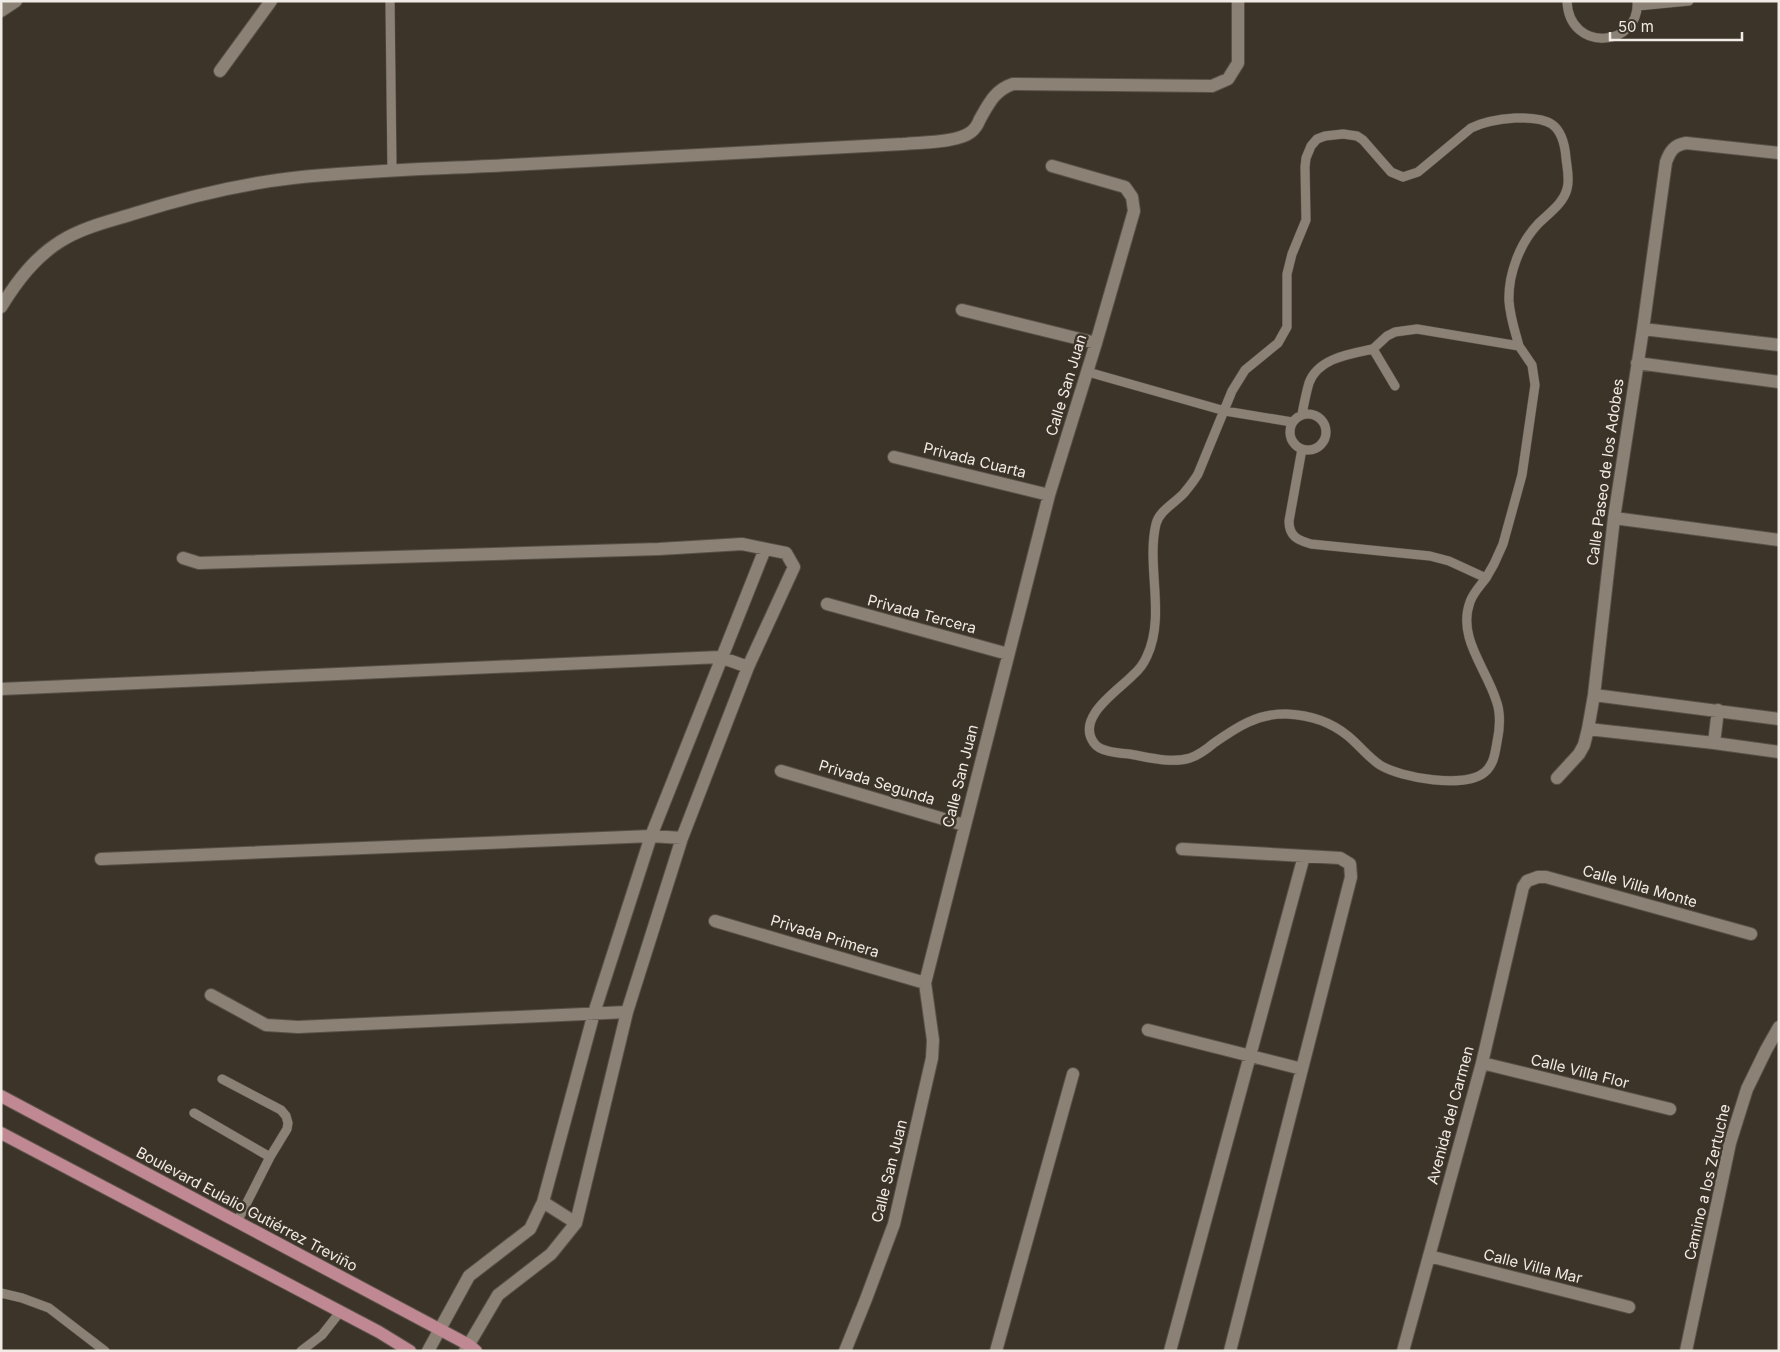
<svg xmlns="http://www.w3.org/2000/svg" width="1780" height="1352" viewBox="0 0 1780 1352" font-family="Inter,sans-serif">
	<style>
		.lines { fill: none; stroke-linecap: round; stroke-linejoin: round }
		.lane-casing { stroke: #595148; stroke-width: 10 }
		.street-casing { stroke: #595148; stroke-width: 14 }
		.primary-casing { stroke: #595148; stroke-width: 14 }
		.lane { stroke: #8b8275; stroke-width: 9 }
		.street { stroke: #8b8275; stroke-width: 12 }
		.primary { stroke: #c08892; stroke-width: 12 }
		.labels { text-anchor: middle; dominant-baseline: central; stroke-width: 5; stroke-linejoin: round; paint-order: stroke }
		.street-label { font-size: 15px; fill: #f1ebe5; stroke: #3c3429 }
	</style>
	<rect width="100%" height="100%" fill="#3c3429"/>
	<g class="lines">
		<g class="lane-casing">
			<path id="lane" d="M390 1 392 170
				M1567 1C1569 54 1641 47 1637 1
				M1637 6 1689 1
				M1088 372 1225 411 1292 422
				M1290 432a18 18 0 1 1 36 0a18 18 0 1 1-36 0Z
				M1302 414C1304 404 1306 393 1309 383 1318 358 1350 354 1373 349L1395 386
				M1302 449 1289 521C1289 536 1297 540 1311 544L1430 556 1449 561 1486 578 1494 564 1503 544 1522 475 1535 385 1532 365 1519 346 1417 329 1395 332 1387 336 1373 349
				M1486 578C1480 586 1473 593 1470 602 1457 637 1486 668 1496 700 1501 713 1500 728 1497 742 1495 753 1494 764 1485 772 1465 789 1401 778 1380 765 1368 757 1359 745 1348 736 1331 722 1309 715 1287 714 1258 713 1237 727 1214 743 1207 749 1199 755 1190 758 1171 764 1147 757 1129 754 1118 753 1100 752 1094 743 1075 717 1119 690 1133 675 1139 670 1144 663 1147 656 1166 615 1146 566 1156 524 1159 511 1175 503 1184 493 1189 487 1194 481 1198 474L1232 391 1245 370 1278 343 1287 327V274L1292 254 1306 220 1305 167 1306 158 1311 146 1317 139 1325 136 1343 134 1357 136 1363 140 1391 172 1403 177 1418 172 1471 128C1485 121 1499 119 1515 118 1548 117 1563 122 1566 158 1567 168 1570 179 1567 189 1563 204 1549 213 1538 224 1520 243 1508 274 1509 301 1510 317 1515 331 1519 346
				M222 1079 281 1110 286 1116 288 1123 287 1129 270 1157 237 1222
				M194 1113 270 1157
				M1 1293 22 1298 49 1308 105 1351
				M301 1351 322 1335 340 1312"/>
		</g>
		<g class="street-casing">
			<path id="street" d="M1 11 16 1
				M220 71 271 1
				M1 307C17 281 35 257 61 241 83 227 111 221 136 213 187 197 240 184 293 178 365 170 438 169 510 165 641 158 772 151 903 144 921 142 957 143 971 132 975 129 978 124 980 119 989 103 995 90 1013 84L1212 86 1228 79 1238 63V1
				M962 310 1096 343
				M1643 329 1779 345
				M1637 363 1779 382
				M894 457 1049 495
				M1614 518 1779 540
				M183 558 199 563 659 549 742 544 786 553 794 567 748 667 682 838 627 1012 576 1223 551 1254 498 1295 465 1351
				M827 604 1008 654
				M1 689 720 657 748 667
				M1594 695 1779 719
				M1588 729 1714 743 1779 752
				M1714 743 1718 710
				M781 771 964 825
				M1557 778 1579 754 1584 745 1588 729 1594 695 1614 518 1643 329 1666 162C1670 151 1674 145 1686 143L1779 153
				M1182 849 1340 858 1350 864 1351 877 1230 1351
				M101 859 651 836 682 838
				M715 921 925 983
				M211 995 266 1025 298 1027 627 1012
				M1148 1030 1302 1069
				M1482 1063 1670 1109
				M543 1202 576 1223
				M1429 1256 1629 1307
				M428 1351 469 1276 530 1229 543 1202 594 1013 651 836 765 549
				M845 1351 866 1299 894 1224 932 1058 933 1040 925 983 1049 495 1096 343 1134 211 1132 197 1125 187 1052 166
				M996 1351 1073 1074
				M1170 1351 1304 856
				M1403 1351 1482 1063 1523 887 1527 881 1538 877H1546L1751 934
				M1686 1351 1730 1143 1747 1089 1766 1050 1779 1027"/>
		</g>
		<g class="primary-casing">
			<path id="primary" d="M1 1096 469 1345 476 1351
				M1 1133 379 1332 410 1351"/>
		</g>
		<use href="#lane" class="lane"/>
		<use href="#street" class="street"/>
		<use href="#primary" class="primary"/>
	</g>
	<g class="labels">
		<g class="street-label">
			<text transform="translate(1066 385) rotate(-73)">Calle San Juan</text>
			<text transform="translate(975 460) rotate(14)">Privada Cuarta</text>
			<text transform="translate(1605 472) rotate(-82)">Calle Paseo de los Adobes</text>
			<text transform="translate(922 614) rotate(15)">Privada Tercera</text>
			<text transform="translate(960 776) rotate(-76)">Calle San Juan</text>
			<text transform="translate(877 782) rotate(17)">Privada Segunda</text>
			<text transform="translate(1640 886) rotate(16)">Calle Villa Monte</text>
			<text transform="translate(825 936) rotate(17)">Privada Primera</text>
			<text transform="translate(1580 1071) rotate(14)">Calle Villa Flor</text>
			<text transform="translate(1450 1115) rotate(-75)">Avenida del Carmen</text>
			<text transform="translate(889 1171) rotate(-76)">Calle San Juan</text>
			<text transform="translate(1707 1182) rotate(-77)">Camino a los Zertuche</text>
			<text transform="translate(247 1209) rotate(28)">Boulevard Eulalio Gutiérrez Treviño</text>
			<text transform="translate(1533 1266) rotate(14)">Calle Villa Mar</text>
		</g>
	</g>
	<rect width="1780" height="1352" fill="none" stroke="#f1ebe5" stroke-width="5"/>
	<path d="M1610 32v8h132v-8" fill="none" stroke="#f1ebe5" stroke-width="2.5"/>
	<text x="1618" y="32" font-size="15" fill="#f1ebe5" stroke="#3c3429" stroke-width="4" paint-order="stroke">50 m</text>
</svg>
